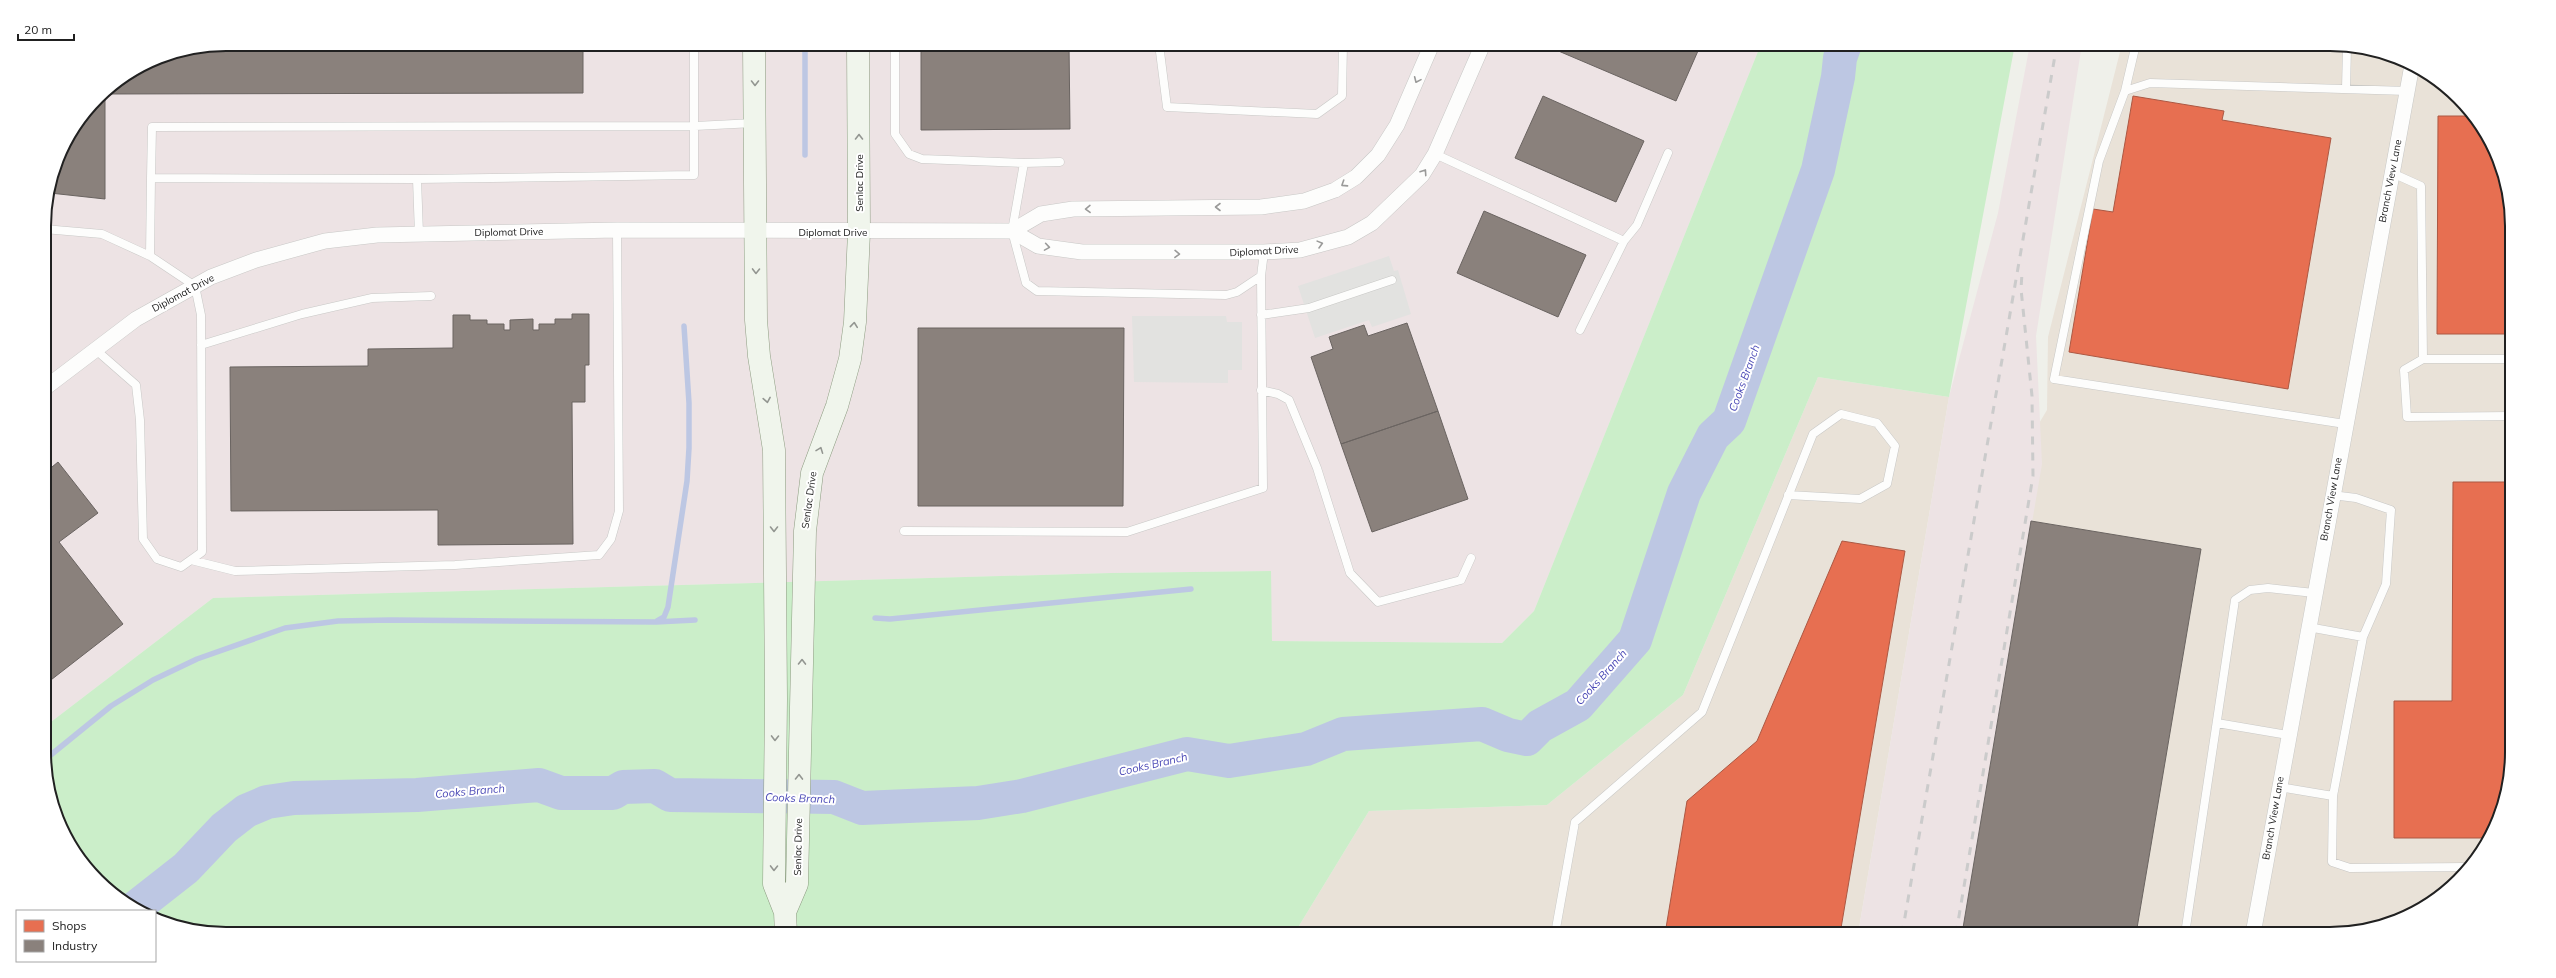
<svg xmlns="http://www.w3.org/2000/svg" width="2556" height="978" viewBox="0 0 2556 978" font-family="Mulish,sans-serif">
	<style>
		.commercial { fill: #e9e2d8 }
		.industrial { fill: #ede3e4 }
		.grass { fill: #cbeec9 }
		.parking { fill: #e2e2e0 }
		.shops { fill: #e76f51; stroke: #ac5843 }
		.industry { fill: #8a817c; stroke: #6a6461 }
		.lines { fill: none; stroke-linecap: round; stroke-linejoin: round }
		.stream { stroke: #bdc7e3; stroke-width: 5.5 }
		.river { stroke: #bdc7e3; stroke-width: 34 }
		.lane-casing { stroke: #c8c8c6; stroke-width: 9 }
		.street-casing { stroke: #c8c8c6; stroke-width: 16 }
		.secondary-casing { stroke: #8c9c80; stroke-width: 23 }
		.lane { stroke: #fdfdfc; stroke-width: 8 }
		.street { stroke: #fdfdfc; stroke-width: 15 }
		.secondary { stroke: #f0f5ec; stroke-width: 22 }
		.rail { stroke: #cbcbcb; stroke-width: 3; stroke-dasharray: 8 8; stroke-linecap: butt }
		.oneway { stroke: #9a9a99 }
		.oneway2 { stroke: #939691 }
		.labels { text-anchor: middle; dominant-baseline: central; stroke-width: 4; stroke-linejoin: round; paint-order: stroke }
		.street-label { font-size: 10px; fill: #212121; stroke: #fff }
		.water-label { font-size: 11px; font-style: italic; fill: #4a49b6; stroke: #fff }
		.rim { fill: none; stroke: #212121; stroke-width: 2 }
	</style>
	<rect width="100%" height="100%" fill="#eff0ea"/>
	<path class="commercial" d="M2122 44H2330L2388 54 2431 75 2467 106 2493 146 2510 202 2512 752 2502 810 2481 853 2441 896 2389 924 2341 934H1939L2020 455 2047 410 2048 337Z
		M1818 377 1949 397 1858 934H1294L1369 811 1547 805 1683 695Z"/>
	<path class="industrial" d="M226 44H1761L1534 611 1502 643 1272 641 1270 571 1111 573 213 598 47 725 44 214 63 146 106 89 157 58Z
		M2030 44H2082L2036 336 2042 464 1962 934H1858L1949 397 1998 213Z"/>
	<path class="grass" d="M1761 44H2015L1949 397 1818 377 1683 695 1547 805 1369 811 1294 934H226L168 924 155 918V911C150 911 144 912 140 911 99 898 53 827 47 787 45 767 47 745 47 725L213 598 1111 573 1271 571 1272 641 1502 643 1534 611Z"/>
	<path class="parking" d="M1389 256 1394 271 1398 270 1411 314 1372 327 1369 320 1315 338 1298 286Z
		M1132 316H1226L1227 322H1242V370H1228V383L1134 382Z"/>
	<path class="shops" d="M2133 96 2224 111 2222 120 2331 138 2288 389 2069 352 2093 209 2113 212Z
		M2438 116H2473L2493 146 2510 202 2511 334H2437Z
		M2453 482H2511L2512 752 2502 810 2489 838H2394V701H2452Z
		M1842 541 1905 551 1840 934H1665L1687 801 1757 741Z"/>
	<path class="industry" d="M226 44H583V93L105 94V199L50 193 63 146 106 89 157 58Z
		M921 44H1069L1070 129 921 130Z
		M1542 44H1701L1676 101Z
		M1543 96 1644 141 1616 202 1515 158Z
		M1484 211 1586 255 1558 317 1457 273Z
		M572 314H589V365H585V402H572L573 544 438 545V510L231 511 230 367 368 366V349L453 348V315H470V320H487V324H504V330H510V320L533 319V330H539V324H555V319H572Z
		M1407 323 1438 411 1341 444 1311 357 1333 349 1329 337 1364 325 1368 336Z
		M918 328H1124L1123 506H918Z
		M1438 411 1468 499 1372 532 1341 444Z
		M58 462 98 513 59 542 123 624 47 683 46 472Z
		M2031 521 2201 549 2136 934H1962Z"/>
	<g class="lines">
		<path class="stream" d="M805 44V155
			M875 618 890 619 1191 589
			M657 621 664 617 668 607 687 481 689 448V403L684 326
			M47 758 111 706 153 680 197 659 285 628 338 621 391 620 656 622 695 620"/>
		<path class="river" d="M135 908 186 868 224 828 246 811 267 802 294 798 417 795 539 785 561 793H613L623 787 655 786 670 795 834 797 862 808 978 803 1022 796 1187 754 1229 761 1306 749 1343 734 1482 724 1508 735 1527 739 1540 726 1578 705 1635 640 1684 493 1713 436 1729 421 1818 170 1838 77 1840 58 1845 44"/>
		<g class="lane-casing">
			<path id="lane" d="M895 44V134L909 154 922 159 1024 163 1012 231 1026 283 1037 291 1226 295 1237 292 1261 276 1264 252
				M1159 44 1167 107 1317 114 1342 96 1343 44
				M2346 89 2347 47
				M2125 91 2136 44
				M1435 154 1624 241
				M1024 163 1060 162
				M2392 173 2421 186 2423 359
				M151 178 152 127 695 126 754 123
				M44 229 102 234 150 256 195 286 201 315 202 552 181 567 157 559 143 539 140 420 136 385 96 350
				M419 234 417 179 694 175V44
				M150 256 151 178 417 179
				M1261 315 1309 308 1392 280
				M1580 330 1624 241 1637 225 1668 153
				M201 345 302 314 372 298 431 296
				M2511 359H2423L2404 370 2407 417 2511 416
				M1261 390 1278 394 1289 400 1317 468 1350 573 1378 602 1461 580 1471 558
				M2345 424 2054 379 2099 161 2125 91 2150 83 2407 91
				M2332 495 2356 498 2391 510 2386 584 2363 637 2333 796 2332 862 2350 868 2468 867
				M904 531 1127 532 1263 488 1261 276
				M191 560 235 571 455 565 599 555 611 539 619 511 617 230
				M2308 627 2363 637
				M2217 723 2288 735
				M2279 787 2333 796
				M1555 934 1575 822 1702 712 1813 434 1841 414 1877 423 1895 446 1887 484 1860 499 1788 495
				M2185 934 2235 600 2250 590 2268 588 2314 593"/>
		</g>
		<g class="street-casing">
			<path id="street" d="M1012 231 1041 214 1073 209 1261 207 1304 201 1335 190 1356 177 1378 155 1397 125 1432 44
				M45 388 136 319 211 277 256 260 325 241 377 235 617 230 1012 231 1038 246 1082 252H1264L1300 250 1348 237 1372 223 1422 175 1435 154 1483 44
				M2253 934 2412 65"/>
		</g>
		<g class="secondary-casing">
			<path id="secondary" d="M754 44 756 320 759 356 774 450 776 699 774 884 785 912 786 934
				M785 912 797 884 805 531 812 473 837 406 850 359 855 322 859 232 858 44"/>
		</g>
		<use href="#lane" class="lane"/>
		<use href="#street" class="street"/>
		<use href="#secondary" class="secondary"/>
		<path class="rail" d="M1902 934 2057 44
			M1956 934 2033 476 2032 396 2021 289 2022 273"/>
	</g>
	<defs><path id="oneway-chevron" d="M-2-3.5L2.5 0L-2 3.5" fill="none" stroke-width="1.6" stroke-linecap="round" stroke-linejoin="round"/></defs>
	<g class="oneway">
		<use href="#oneway-chevron" transform="translate(1417 80) rotate(114)"/>
		<use href="#oneway-chevron" transform="translate(1424 172) rotate(-56)"/>
		<use href="#oneway-chevron" transform="translate(1344 184) rotate(147)"/>
		<use href="#oneway-chevron" transform="translate(1218 207) rotate(-180)"/>
		<use href="#oneway-chevron" transform="translate(1088 209) rotate(179)"/>
		<use href="#oneway-chevron" transform="translate(1320 244) rotate(-15)"/>
		<use href="#oneway-chevron" transform="translate(1047 247) rotate(9)"/>
		<use href="#oneway-chevron" transform="translate(1177 254) rotate(1)"/>
	</g>
	<g class="oneway2">
		<use href="#oneway-chevron" transform="translate(755 83) rotate(90)"/>
		<use href="#oneway-chevron" transform="translate(859 137) rotate(-90)"/>
		<use href="#oneway-chevron" transform="translate(756 271) rotate(91)"/>
		<use href="#oneway-chevron" transform="translate(854 325) rotate(-84)"/>
		<use href="#oneway-chevron" transform="translate(767 400) rotate(80)"/>
		<use href="#oneway-chevron" transform="translate(820 450) rotate(-69)"/>
		<use href="#oneway-chevron" transform="translate(774 529) rotate(90)"/>
		<use href="#oneway-chevron" transform="translate(802 662) rotate(-89)"/>
		<use href="#oneway-chevron" transform="translate(775 738) rotate(91)"/>
		<use href="#oneway-chevron" transform="translate(799 777) rotate(-89)"/>
		<use href="#oneway-chevron" transform="translate(774 868) rotate(91)"/>
	</g>
	<g class="labels">
		<g class="street-label">
			<text transform="translate(2390 181) rotate(-79)">Branch View Lane</text>
			<text transform="translate(859 183) rotate(-90)">Senlac Drive</text>
			<text transform="translate(509 232) rotate(-1)">Diplomat Drive</text>
			<text x="833" y="232">Diplomat Drive</text>
			<text transform="translate(1264 251) rotate(-3)">Diplomat Drive</text>
			<text transform="translate(183 293) rotate(-28)">Diplomat Drive</text>
			<text transform="translate(2331 499) rotate(-80)">Branch View Lane</text>
			<text transform="translate(809 500) rotate(-82)">Senlac Drive</text>
			<text transform="translate(2273 818) rotate(-80)">Branch View Lane</text>
			<text transform="translate(798 847) rotate(-89)">Senlac Drive</text>
		</g>
		<g class="water-label">
			<text transform="translate(1744 378) rotate(-70)">Cooks Branch</text>
			<text transform="translate(1601 677) rotate(-48)">Cooks Branch</text>
			<text transform="translate(1153 764) rotate(-13)">Cooks Branch</text>
			<text transform="translate(470 791) rotate(-5)">Cooks Branch</text>
			<text transform="translate(800 798) rotate(2)">Cooks Branch</text>
		</g>
	</g>
	<path d="M0 0H2556V978H0ZM226 51H2330A175 175 0 0 1 2505 226V752A175 175 0 0 1 2330 927H226A175 175 0 0 1 51 752V226A175 175 0 0 1 226 51Z" fill="#fff" fill-rule="evenodd"/>
	<path class="rim" d="M226 51H2330A175 175 0 0 1 2505 226V752A175 175 0 0 1 2330 927H226A175 175 0 0 1 51 752V226A175 175 0 0 1 226 51Z"/>
	<rect x="16" y="910" width="140" height="52" fill="#ffffff" stroke="#a6a6a6"/>
	<rect x="24" y="920" width="20" height="12" fill="#e76f51" stroke="#a6a6a6"/>
	<text x="52" y="930" font-size="12" fill="#212121">Shops</text>
	<rect x="24" y="940" width="20" height="12" fill="#8a817c" stroke="#a6a6a6"/>
	<text x="52" y="950" font-size="12" fill="#212121">Industry</text>
	<path d="M18 34v6h56v-6" fill="none" stroke="#212121" stroke-width="2"/>
	<text x="24" y="34" font-size="12" fill="#212121" stroke="#ffffff" stroke-width="3" paint-order="stroke">20 m</text>
</svg>
